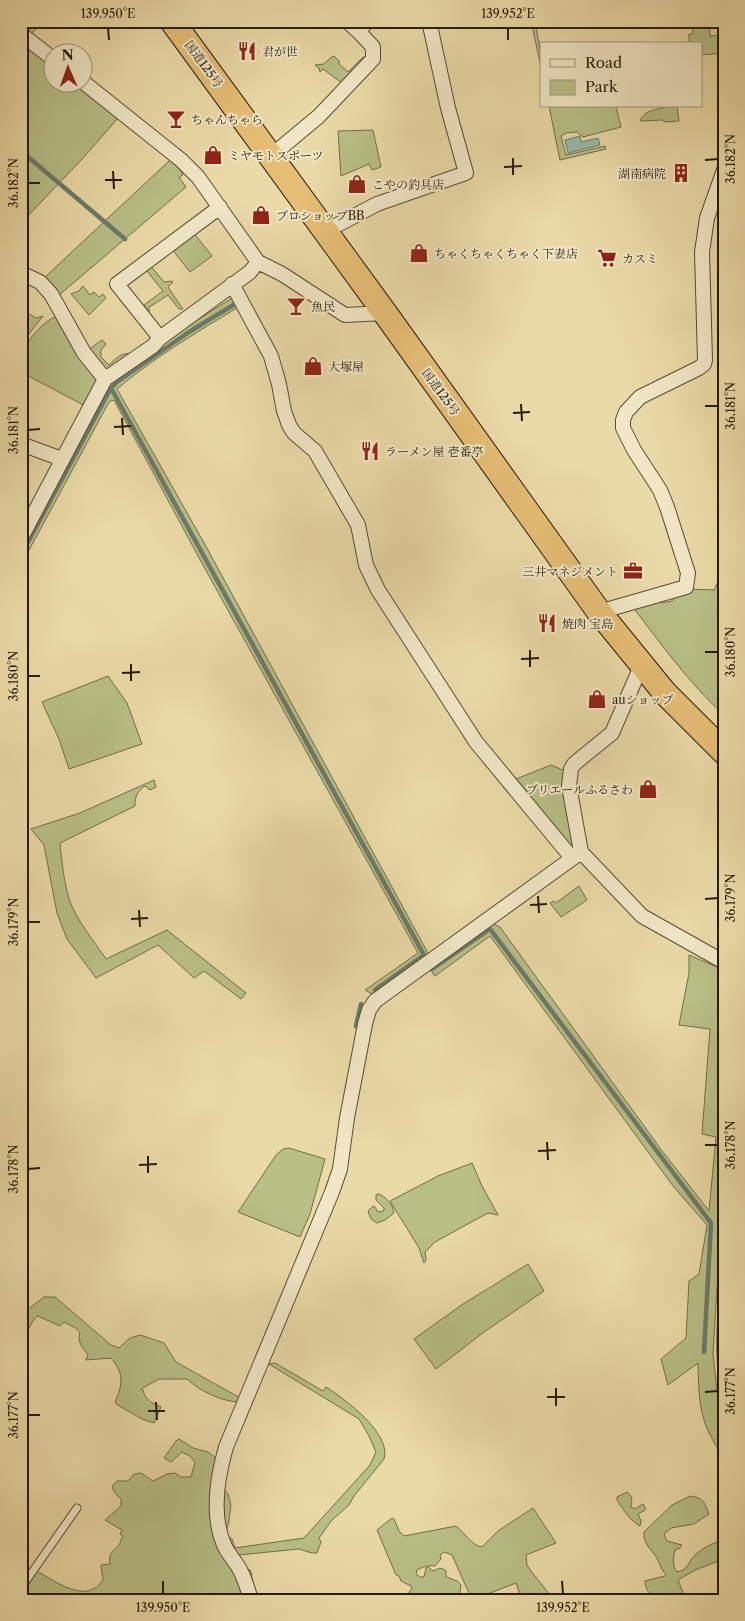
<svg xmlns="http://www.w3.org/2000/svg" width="745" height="1621" viewBox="0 0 745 1621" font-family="'Libre Caslon Text','Noto Serif JP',serif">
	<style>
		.green { fill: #b8bf87; stroke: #706d49 }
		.water { fill: #98baab; stroke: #6b7a6b }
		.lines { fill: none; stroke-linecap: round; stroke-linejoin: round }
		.stream { stroke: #6b7a6b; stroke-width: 4.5 }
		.service-casing { stroke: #584b32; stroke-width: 9 }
		.minor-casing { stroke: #584b32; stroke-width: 16 }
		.trunk-casing { stroke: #271b0b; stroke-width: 26 }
		.service { stroke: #f1e7c6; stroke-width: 7 }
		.minor { stroke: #f1e7c6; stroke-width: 14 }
		.trunk { stroke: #e5bd74; stroke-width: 24 }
		.ticks { fill: none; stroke: #271b0b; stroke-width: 2 }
		.labels { text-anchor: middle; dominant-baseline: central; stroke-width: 4; stroke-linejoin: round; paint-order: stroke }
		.poi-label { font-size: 12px; fill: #271b0b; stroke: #f1e7c6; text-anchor: start }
		.street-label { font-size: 12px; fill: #271b0b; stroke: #f1e7c6 }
		.neatline { fill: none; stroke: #271b0b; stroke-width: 2 }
		.ticks-label { font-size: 12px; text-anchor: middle; fill: #271b0b }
	</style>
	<rect width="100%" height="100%" fill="#eadaa7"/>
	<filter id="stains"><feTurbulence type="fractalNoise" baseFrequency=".004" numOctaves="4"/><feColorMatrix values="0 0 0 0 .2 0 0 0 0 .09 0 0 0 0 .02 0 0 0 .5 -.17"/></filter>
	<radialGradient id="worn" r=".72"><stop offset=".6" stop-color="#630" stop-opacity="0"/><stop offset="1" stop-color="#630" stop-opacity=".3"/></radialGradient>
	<path class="green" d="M21 21H44L30 35 21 27Z
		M531 21H535L541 55V67Z
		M692 21H709L710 36 721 35V39H724V53L701 55V44H689V34H693Z
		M21 39 52 64V82L75 83 118 118 84 157 21 223Z
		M334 56 340 62 338 63 348 72 363 57 366 59 342 83 323 69 320 72 319 68 315 65 324 64 330 58Z
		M549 106H616L621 127 583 137 577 132 566 133 561 136 566 155 605 146 606 149 560 160Z
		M667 106H677L679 121 664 122 662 120 640 121C646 108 657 111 667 106Z
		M373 130 381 167 372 170 369 164 341 176 338 131Z
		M170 160C175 164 180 168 183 175L179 177 186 187 58 296 43 279Z
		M193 232 212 256 190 272 171 248Z
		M149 264 164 282 172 281 173 282 168 287 183 309H179L168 295 148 308 150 311H147L144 305 163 291 146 270Z
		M83 286 90 295 94 292 99 297 103 294 106 298 89 315 71 294 79 291Z
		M232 298 237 308C197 332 152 359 117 389L203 541 429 955 374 995 365 990 418 953 204 567 114 400 109 402 21 565V543L105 387 169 338Z
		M21 309 36 318 43 316 21 344Z
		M56 317 98 378 87 407 21 372C21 366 20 357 22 352 26 342 45 319 56 317Z
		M102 340 106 344 101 350V357L109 365C115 359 122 352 130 354L108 372 88 350Z
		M724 569V715C689 683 661 644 632 606L652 600 662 603 672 601 679 592 690 589 714 590Z
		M108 676 127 703 142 744 69 769 59 739 42 702Z
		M551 765 565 771 576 842 572 847 516 779Z
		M154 780 156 787 150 790 145 786C137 792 135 796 135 806L60 843C62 863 64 884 70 902 78 922 94 941 106 959L167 930 246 993 241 999 204 971 194 978 158 945 96 978 67 939 57 913 44 845 31 829 80 813Z
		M579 886 587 900 561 917 550 903 554 901 556 903Z
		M491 923 500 927 660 1148 709 1211 716 1137 702 1134 710 1029 679 1025 689 973V955L724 970V1175L713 1354 718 1399 724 1413V1457C699 1424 699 1402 698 1363L668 1385 661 1359 686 1338 689 1281 699 1274 707 1225 673 1186 490 936 435 976 429 968Z
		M289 1148 325 1159 310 1214 300 1237 238 1212 276 1155 283 1149Z
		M472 1163 482 1186 498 1215 488 1213 435 1242 425 1252 426 1260 424 1263 419 1248 390 1201 438 1176Z
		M379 1194C385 1196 393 1205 394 1213L385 1220 377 1223 371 1219 368 1211 373 1206 375 1207 378 1212 384 1211V1208L376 1200V1195Z
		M528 1264 544 1291 484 1332 436 1369 414 1339 463 1304Z
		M44 1297H55L111 1345 119 1348 130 1338 140 1335 164 1343 176 1362 242 1399 240 1402C222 1402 200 1391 187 1379H159L141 1389 143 1390C145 1400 152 1403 161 1407L154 1423 142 1419 116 1404 115 1402C123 1384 124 1373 111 1358L86 1360 88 1355C83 1348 77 1343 80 1333L76 1328 64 1322 60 1326 38 1316C30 1321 29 1333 21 1339V1315Z
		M275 1363 323 1391 326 1387C345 1399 392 1434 384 1459L354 1496 349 1505 332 1520 319 1538 321 1542 317 1553H312L299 1549 238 1555 241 1564 251 1571 255 1600H33L23 1594 37 1571C56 1582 87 1605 103 1580L101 1565 110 1564C108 1553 113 1552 119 1545 120 1544 122 1537 123 1536L120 1534 122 1530 105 1520 121 1506V1499L114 1492 112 1486 117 1481H128L134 1474 141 1473 153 1481 167 1474 175 1473 181 1477H191L195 1462 190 1456 182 1452 171 1462 164 1458 176 1441 179 1439 193 1448 208 1452 217 1459 221 1485 228 1494 231 1505 229 1521 225 1535 232 1539 235 1548 304 1538 370 1465 376 1452 369 1436 359 1419 269 1364Z
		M627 1492C633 1496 632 1501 631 1507L635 1509 643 1504 645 1507V1510L638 1514 641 1521 640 1526C630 1521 623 1509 617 1500V1497Z
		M690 1496C704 1498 704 1502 709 1514L694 1524 671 1528 664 1534 667 1541 682 1545 680 1548 675 1550C673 1559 672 1565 677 1572 688 1570 688 1563 694 1556 702 1548 712 1544 722 1540L724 1559 695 1570 678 1580 686 1600C670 1600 646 1603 645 1581L665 1576 666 1574C661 1570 661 1566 658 1560 653 1550 643 1545 644 1532L672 1505Z
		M533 1508 556 1543 526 1555 527 1565 531 1571 554 1600H522L516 1583 472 1600 452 1555 444 1552 440 1555 441 1559 435 1566C428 1565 423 1567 417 1570L416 1574 420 1577H424L426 1568 428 1567 433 1571C439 1569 440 1566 446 1571V1577L457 1581 461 1585 460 1592 458 1595V1600H407L409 1592 412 1589 411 1586 401 1581 399 1576 396 1575 377 1530 392 1518 394 1519 399 1531 404 1536 456 1526C464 1532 472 1546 482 1547L498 1531Z"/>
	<path class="water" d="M580 136 581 142 598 138 600 145 568 153 565 140Z"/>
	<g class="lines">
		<path class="stream" d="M21 151 125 239
			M111 388 117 382 189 332 235 304
			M21 555 111 388 424 955 375 990
			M432 969 490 929 711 1223 704 1352
			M356 1026 361 1004
			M724 1256C721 1302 713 1352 724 1398"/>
		<g class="service-casing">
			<path id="service" d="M21 1588 77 1508"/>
		</g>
		<g class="minor-casing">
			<path id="minor" d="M347 21 359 32
				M21 34 52 58
				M82 81 181 160 198 177 258 262 282 274 345 315 385 313
				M271 156 319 116 373 59V47L359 32 367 21
				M326 231 377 204 466 173 448 108 429 21
				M21 273 40 282 51 294 84 353 105 379
				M232 284 271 356 279 384 284 411 289 425 294 433 315 451 358 525 366 565 378 590 476 742 572 858
				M160 338 117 284 220 207
				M21 444 62 459
				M21 538 105 379 153 346 160 338 250 272 258 262
				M599 612 686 587 688 573 667 507 660 490 634 450 623 428V420L626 412 640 397 699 368 704 364 705 360 702 252 707 218 724 170
				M642 664 612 733 574 764 571 769 569 786 581 852 642 916 724 962
				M251 1600C248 1590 245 1579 240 1570 236 1562 229 1555 225 1547 211 1517 217 1478 226 1447L332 1192 340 1169 347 1118 365 1024 369 1010 375 1001 581 852"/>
		</g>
		<g class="trunk-casing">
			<path id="trunk" d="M172 21 385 313 599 612 665 693 724 752"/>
		</g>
		<use href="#service" class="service"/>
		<use href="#minor" class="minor"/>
		<use href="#trunk" class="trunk"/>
	</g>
	<path class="ticks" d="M108 28 109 40M508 28V40M513 158V175M705 160 718 159M504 167 522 166M113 171 114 189M105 180H122M28 183H40M521 404 522 421M705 406H718M513 413 530 412M122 418 123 435M114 427 131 426M28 430 40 429M530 650V667M705 652H718M521 659 539 658M131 664V681M122 673 140 672M28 676H40M538 896 539 913M705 899 718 898M530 905 547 904M139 910 140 927M131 919 148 918M28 922H40M547 1142 548 1160M705 1145H718M538 1151 556 1150M148 1156V1173M139 1165 157 1164M28 1169 40 1168M556 1388V1406M705 1392 718 1391M547 1397H565M156 1402 157 1420M148 1411H165M28 1415H40M163 1581V1594M562 1581 563 1594"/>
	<defs>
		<g id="restaurant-bare" transform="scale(1.5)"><path d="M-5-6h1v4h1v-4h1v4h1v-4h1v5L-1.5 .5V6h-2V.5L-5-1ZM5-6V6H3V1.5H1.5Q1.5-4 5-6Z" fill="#8f2418" stroke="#f1e7c6" stroke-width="2.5" paint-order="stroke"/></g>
		<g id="bar-bare" transform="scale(1.5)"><path d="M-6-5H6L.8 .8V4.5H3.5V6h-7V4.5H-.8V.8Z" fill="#8f2418" stroke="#f1e7c6" stroke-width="2.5" paint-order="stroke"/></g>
		<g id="shop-bare" transform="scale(1.5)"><path d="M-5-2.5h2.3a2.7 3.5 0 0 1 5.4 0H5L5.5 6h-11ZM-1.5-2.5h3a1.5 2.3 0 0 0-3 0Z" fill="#8f2418" stroke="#f1e7c6" stroke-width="2.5" paint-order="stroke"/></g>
		<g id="building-bare" transform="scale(1.5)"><path d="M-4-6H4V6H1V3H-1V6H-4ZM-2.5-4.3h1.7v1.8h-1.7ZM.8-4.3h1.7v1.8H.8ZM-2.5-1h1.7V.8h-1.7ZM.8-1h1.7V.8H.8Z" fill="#8f2418" stroke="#f1e7c6" stroke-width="2.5" paint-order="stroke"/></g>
		<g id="supermarket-bare" transform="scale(1.5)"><path d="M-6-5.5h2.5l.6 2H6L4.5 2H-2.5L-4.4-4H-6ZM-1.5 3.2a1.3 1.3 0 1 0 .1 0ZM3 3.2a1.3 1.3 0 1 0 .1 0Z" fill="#8f2418" stroke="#f1e7c6" stroke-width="2.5" paint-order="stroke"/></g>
		<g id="office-bare" transform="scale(1.5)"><path d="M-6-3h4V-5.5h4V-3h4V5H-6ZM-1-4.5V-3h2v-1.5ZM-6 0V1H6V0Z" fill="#8f2418" stroke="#f1e7c6" stroke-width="2.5" paint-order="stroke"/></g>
	</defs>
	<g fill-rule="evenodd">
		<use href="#restaurant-bare" x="247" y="51"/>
		<use href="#bar-bare" x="176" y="119"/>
		<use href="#shop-bare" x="213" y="155"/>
		<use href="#building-bare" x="681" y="173"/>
		<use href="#shop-bare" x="357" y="184"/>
		<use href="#shop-bare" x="261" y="215"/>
		<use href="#shop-bare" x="419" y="253"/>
		<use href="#supermarket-bare" x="607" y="258"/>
		<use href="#bar-bare" x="296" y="306"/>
		<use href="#shop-bare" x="313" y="366"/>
		<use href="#restaurant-bare" x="370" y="451"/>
		<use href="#office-bare" x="633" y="571"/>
		<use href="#restaurant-bare" x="547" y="623"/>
		<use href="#shop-bare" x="597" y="699"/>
		<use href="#shop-bare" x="648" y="789"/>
	</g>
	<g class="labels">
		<g class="poi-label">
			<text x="262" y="51">君が世</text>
			<text x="191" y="119">ちゃんちゃら</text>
			<text x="228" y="155">ミヤモトスポーツ</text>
			<text x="666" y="173" text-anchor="end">湖南病院</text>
			<text x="372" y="184">こやの釣具店</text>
			<text x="276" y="215">プロショップBB</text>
			<text x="434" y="253">ちゃくちゃくちゃく下妻店</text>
			<text x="622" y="258">カスミ</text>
			<text x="311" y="306">魚民</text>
			<text x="328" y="366">大塚屋</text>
			<text x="385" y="451">ラーメン屋 壱番亭</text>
			<text x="618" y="571" text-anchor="end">三井マネジメント</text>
			<text x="562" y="623">焼肉 宝島</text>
			<text x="612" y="699">auショップ</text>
			<text x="633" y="789" text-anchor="end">プリエールふるさわ</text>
		</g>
		<g class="street-label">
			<text transform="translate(204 64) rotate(54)">国道125号</text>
			<text transform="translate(441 392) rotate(54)">国道125号</text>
		</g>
	</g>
	<rect width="745" height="1621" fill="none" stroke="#eadaa7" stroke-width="55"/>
	<rect x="540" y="42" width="162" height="65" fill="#f1e7c6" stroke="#a0957b"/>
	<rect x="550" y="59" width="25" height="8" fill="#f1e7c6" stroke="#a0957b"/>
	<text x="585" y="68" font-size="15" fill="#271b0b">Road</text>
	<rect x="550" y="80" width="25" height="15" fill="#b8bf87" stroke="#a0957b"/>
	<text x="585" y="92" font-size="15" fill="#271b0b">Park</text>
	<g transform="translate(68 68) rotate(358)"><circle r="24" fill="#f1e7c6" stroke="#a0957b"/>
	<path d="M0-4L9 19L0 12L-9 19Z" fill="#8f2418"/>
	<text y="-8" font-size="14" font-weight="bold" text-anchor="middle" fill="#271b0b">N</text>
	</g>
	<rect x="28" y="28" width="690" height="1566" class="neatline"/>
	<g class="ticks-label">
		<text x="108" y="18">139.950°E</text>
		<text x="508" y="18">139.952°E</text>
		<text transform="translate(731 159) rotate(-90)" y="4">36.182°N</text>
		<text transform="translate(14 183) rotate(-90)" y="4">36.182°N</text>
		<text transform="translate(731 406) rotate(-90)" y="4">36.181°N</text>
		<text transform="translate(14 430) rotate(-90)" y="4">36.181°N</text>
		<text transform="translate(731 652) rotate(-90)" y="4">36.180°N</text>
		<text transform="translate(14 676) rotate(-90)" y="4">36.180°N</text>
		<text transform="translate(731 898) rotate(-90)" y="4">36.179°N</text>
		<text transform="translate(14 922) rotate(-90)" y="4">36.179°N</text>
		<text transform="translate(731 1145) rotate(-90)" y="4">36.178°N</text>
		<text transform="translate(14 1169) rotate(-90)" y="4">36.178°N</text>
		<text transform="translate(731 1391) rotate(-90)" y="4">36.177°N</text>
		<text transform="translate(14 1415) rotate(-90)" y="4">36.177°N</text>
		<text x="163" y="1612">139.950°E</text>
		<text x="563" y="1612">139.952°E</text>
	</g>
	<rect width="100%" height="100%" filter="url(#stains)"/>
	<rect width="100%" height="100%" fill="url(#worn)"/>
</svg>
